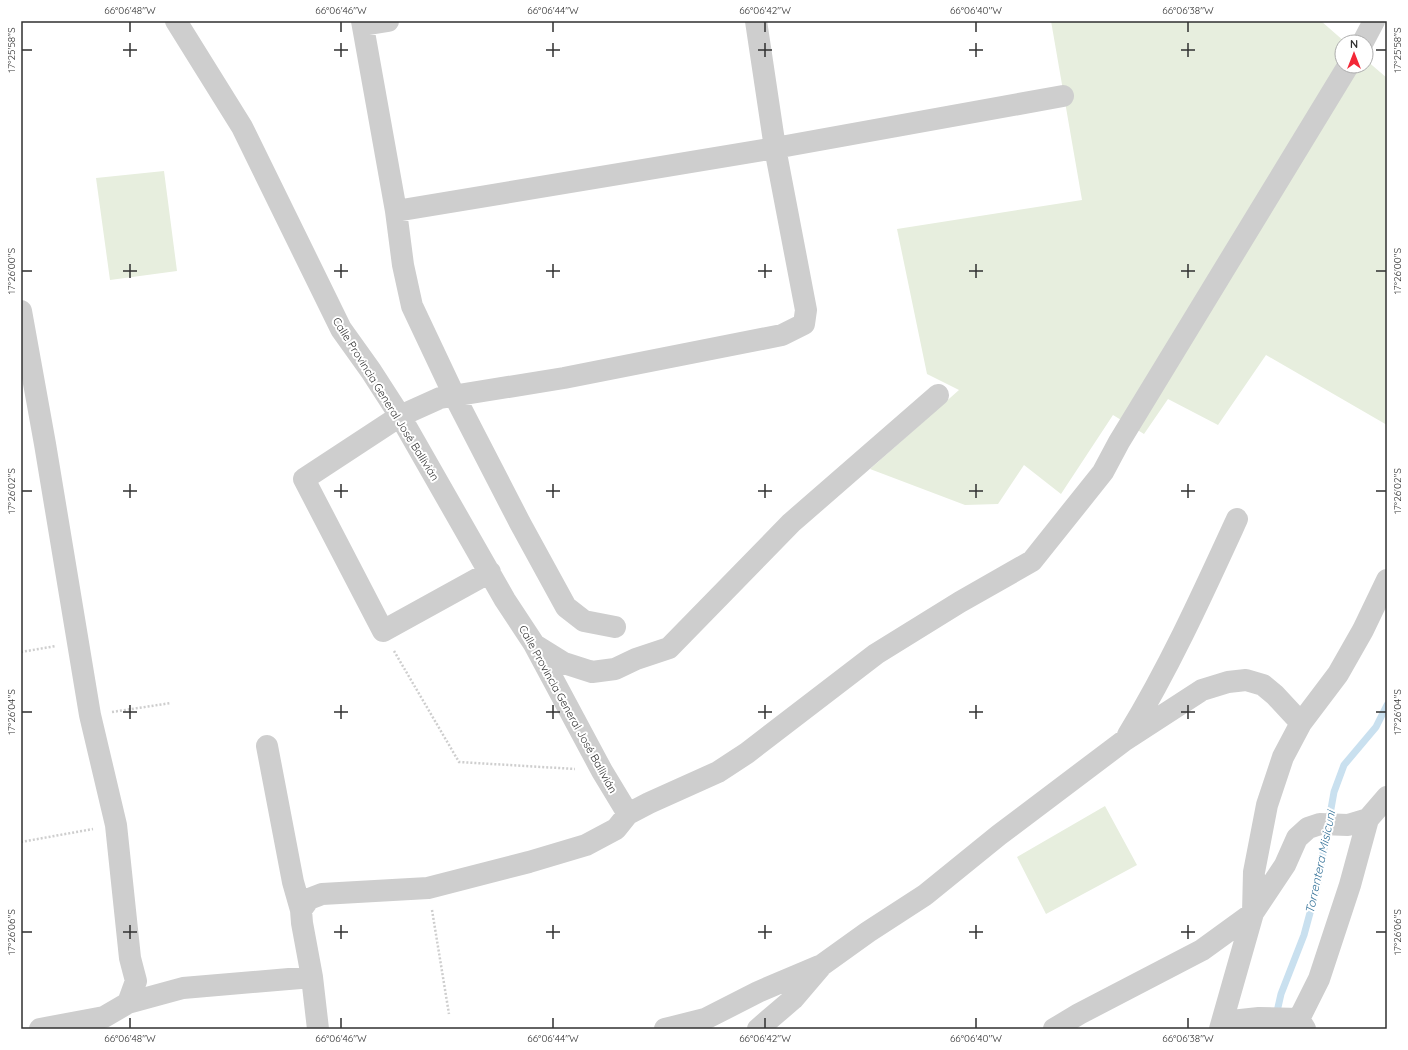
<svg xmlns="http://www.w3.org/2000/svg" width="1408" height="1050" viewBox="0 0 1408 1050" font-family="Quicksand,sans-serif">
	<style>
		.grass { fill: #e7eede }
		.lines { fill: none; stroke-linecap: round; stroke-linejoin: round }
		.stream { stroke: #c9e0ef; stroke-width: 7 }
		.path { stroke: #cecece; stroke-width: 2.5; stroke-dasharray: 2 2; stroke-linecap: butt }
		.minor { stroke: #cecece; stroke-width: 22 }
		.ticks { fill: none; stroke: #313131; stroke-width: 1.5 }
		.labels { text-anchor: middle; dominant-baseline: central; stroke-width: 4; stroke-linejoin: round; paint-order: stroke }
		.street-label { font-size: 11px; fill: #313131; stroke: #fff }
		.water-label { font-size: 12px; font-style: italic; fill: #37749a; stroke: #fff }
		.neatline { fill: none; stroke: #313131; stroke-width: 1.5 }
		.ticks-label { font-size: 10px; text-anchor: middle; fill: #313131 }
	</style>
	<rect width="100%" height="100%" fill="#fff"/>
	<path class="grass" d="M1051 21H1321L1345 42H1342V66H1366V60L1387 78 1386 283 1387 292V425L1266 355 1218 425 1168 399 1144 434 1113 415 1061 494 1024 465 998 504 965 505 870 469 959 390 927 374 897 229 1082 200Z
		M164 171 177 271 110 280 96 178Z
		M1105 806 1137 865 1046 914 1017 857Z"/>
	<g class="lines">
		<path class="stream" d="M1276 1016 1281 994 1304 935 1317 887 1334 792 1344 765 1376 727 1387 705"/>
		<path class="path" d="M394 651 459 762 575 769
			M21 652 56 646
			M112 712 171 703
			M21 842 93 829
			M432 910 449 1014"/>
		<path class="minor" d="M176 21 242 127 341 329 371 371 400 416 505 600 534 644 602 771 628 814
			M362 21 396 211 403 265 412 306 454 395 520 523 566 607 584 621 615 627
			M363 25 388 21
			M1363 42 1374 21
			M396 211 775 148 1063 96
			M21 311 45 444 90 715 116 825 130 958 136 981 128 1003 104 1017 40 1029
			M490 572 383 631 304 479 400 416 440 398 564 378 782 335 804 324 806 310 775 148 756 21
			M535 645 564 663 592 672 615 669 636 659 669 648 791 523 938 395
			M1128 735C1170 666 1203 593 1237 519
			M267 746 293 882 301 910
			M128 1003 183 988 312 977
			M1299 1019 1319 979 1350 885 1368 819 1387 797
			M1222 1022 1259 1018 1299 1019 1305 1029
			M318 1029 312 977 302 923 301 910 309 899 322 894 428 888 529 862 586 845 616 829 628 814 649 803 718 772 747 753 876 654 960 602 1032 561 1103 472 1119 442 1348 66
			M665 1029 705 1019 758 992 819 966
			M758 1029 793 999 822 965 868 932 925 895 999 835 1125 740 1202 690 1228 682 1246 680 1263 685 1275 695 1301 723
			M1054 1029 1079 1014 1202 950 1253 913 1285 865 1297 838 1308 828 1320 824 1348 825 1368 819
			M1220 1029 1253 913 1254 872 1267 805 1283 757 1301 723 1338 674 1363 630 1387 580"/>
	</g>
	<path class="ticks" d="M130 22V32M341 22V32M553 22V32M765 22V32M976 22V32M1188 22V32M130 43V57M341 43V57M553 43V57M765 43V57M976 43V57M1188 43V57M22 50H32M123 50H137M334 50H348M546 50H560M758 50H772M969 50H983M1181 50H1195M1376 50H1386M130 264V278M341 264V278M553 264V278M765 264V278M976 264V278M1188 264V278M22 271H32M123 271H137M334 271H348M546 271H560M758 271H772M969 271H983M1181 271H1195M1376 271H1386M130 484V498M341 484V498M553 484V498M765 484V498M976 484V498M1188 484V498M22 491H32M123 491H137M334 491H348M546 491H560M758 491H772M969 491H983M1181 491H1195M1376 491H1386M130 705V719M341 705V719M553 705V719M765 705V719M976 705V719M1188 705V719M22 712H32M123 712H137M334 712H348M546 712H560M758 712H772M969 712H983M1181 712H1195M1376 712H1386M130 925V939M341 925V939M553 925V939M765 925V939M976 925V939M1188 925V939M22 932H32M123 932H137M334 932H348M546 932H560M758 932H772M969 932H983M1181 932H1195M1376 932H1386M130 1018V1028M341 1018V1028M553 1018V1028M765 1018V1028M976 1018V1028M1188 1018V1028"/>
	<g class="labels">
		<g class="street-label">
			<text transform="translate(386 399) rotate(58)">Calle Provincia General José Ballivián</text>
			<text transform="translate(568 709) rotate(61)">Calle Provincia General José Ballivián</text>
		</g>
		<g class="water-label">
			<text transform="translate(1320 862) rotate(-78)">Torrentera Misicuni</text>
		</g>
	</g>
	<rect width="1408" height="1050" fill="none" stroke="#ffffff" stroke-width="44"/>
	<g transform="translate(1354 54)"><circle r="19" fill="#ffffff" stroke="#adadad"/>
	<path d="M0-3L7 15L0 10L-7 15Z" fill="#f32737"/>
	<text y="-6" font-size="11" font-weight="bold" text-anchor="middle" fill="#313131">N</text>
	</g>
	<rect x="22" y="22" width="1364" height="1006" class="neatline"/>
	<g class="ticks-label">
		<text x="130" y="14">66°06'48"W</text>
		<text x="341" y="14">66°06'46"W</text>
		<text x="553" y="14">66°06'44"W</text>
		<text x="765" y="14">66°06'42"W</text>
		<text x="976" y="14">66°06'40"W</text>
		<text x="1188" y="14">66°06'38"W</text>
		<text transform="translate(11 50) rotate(-90)" y="4">17°25'58"S</text>
		<text transform="translate(1397 50) rotate(-90)" y="4">17°25'58"S</text>
		<text transform="translate(11 271) rotate(-90)" y="4">17°26'00"S</text>
		<text transform="translate(1397 271) rotate(-90)" y="4">17°26'00"S</text>
		<text transform="translate(11 491) rotate(-90)" y="4">17°26'02"S</text>
		<text transform="translate(1397 491) rotate(-90)" y="4">17°26'02"S</text>
		<text transform="translate(11 712) rotate(-90)" y="4">17°26'04"S</text>
		<text transform="translate(1397 712) rotate(-90)" y="4">17°26'04"S</text>
		<text transform="translate(11 932) rotate(-90)" y="4">17°26'06"S</text>
		<text transform="translate(1397 932) rotate(-90)" y="4">17°26'06"S</text>
		<text x="130" y="1042">66°06'48"W</text>
		<text x="341" y="1042">66°06'46"W</text>
		<text x="553" y="1042">66°06'44"W</text>
		<text x="765" y="1042">66°06'42"W</text>
		<text x="976" y="1042">66°06'40"W</text>
		<text x="1188" y="1042">66°06'38"W</text>
	</g>
</svg>
